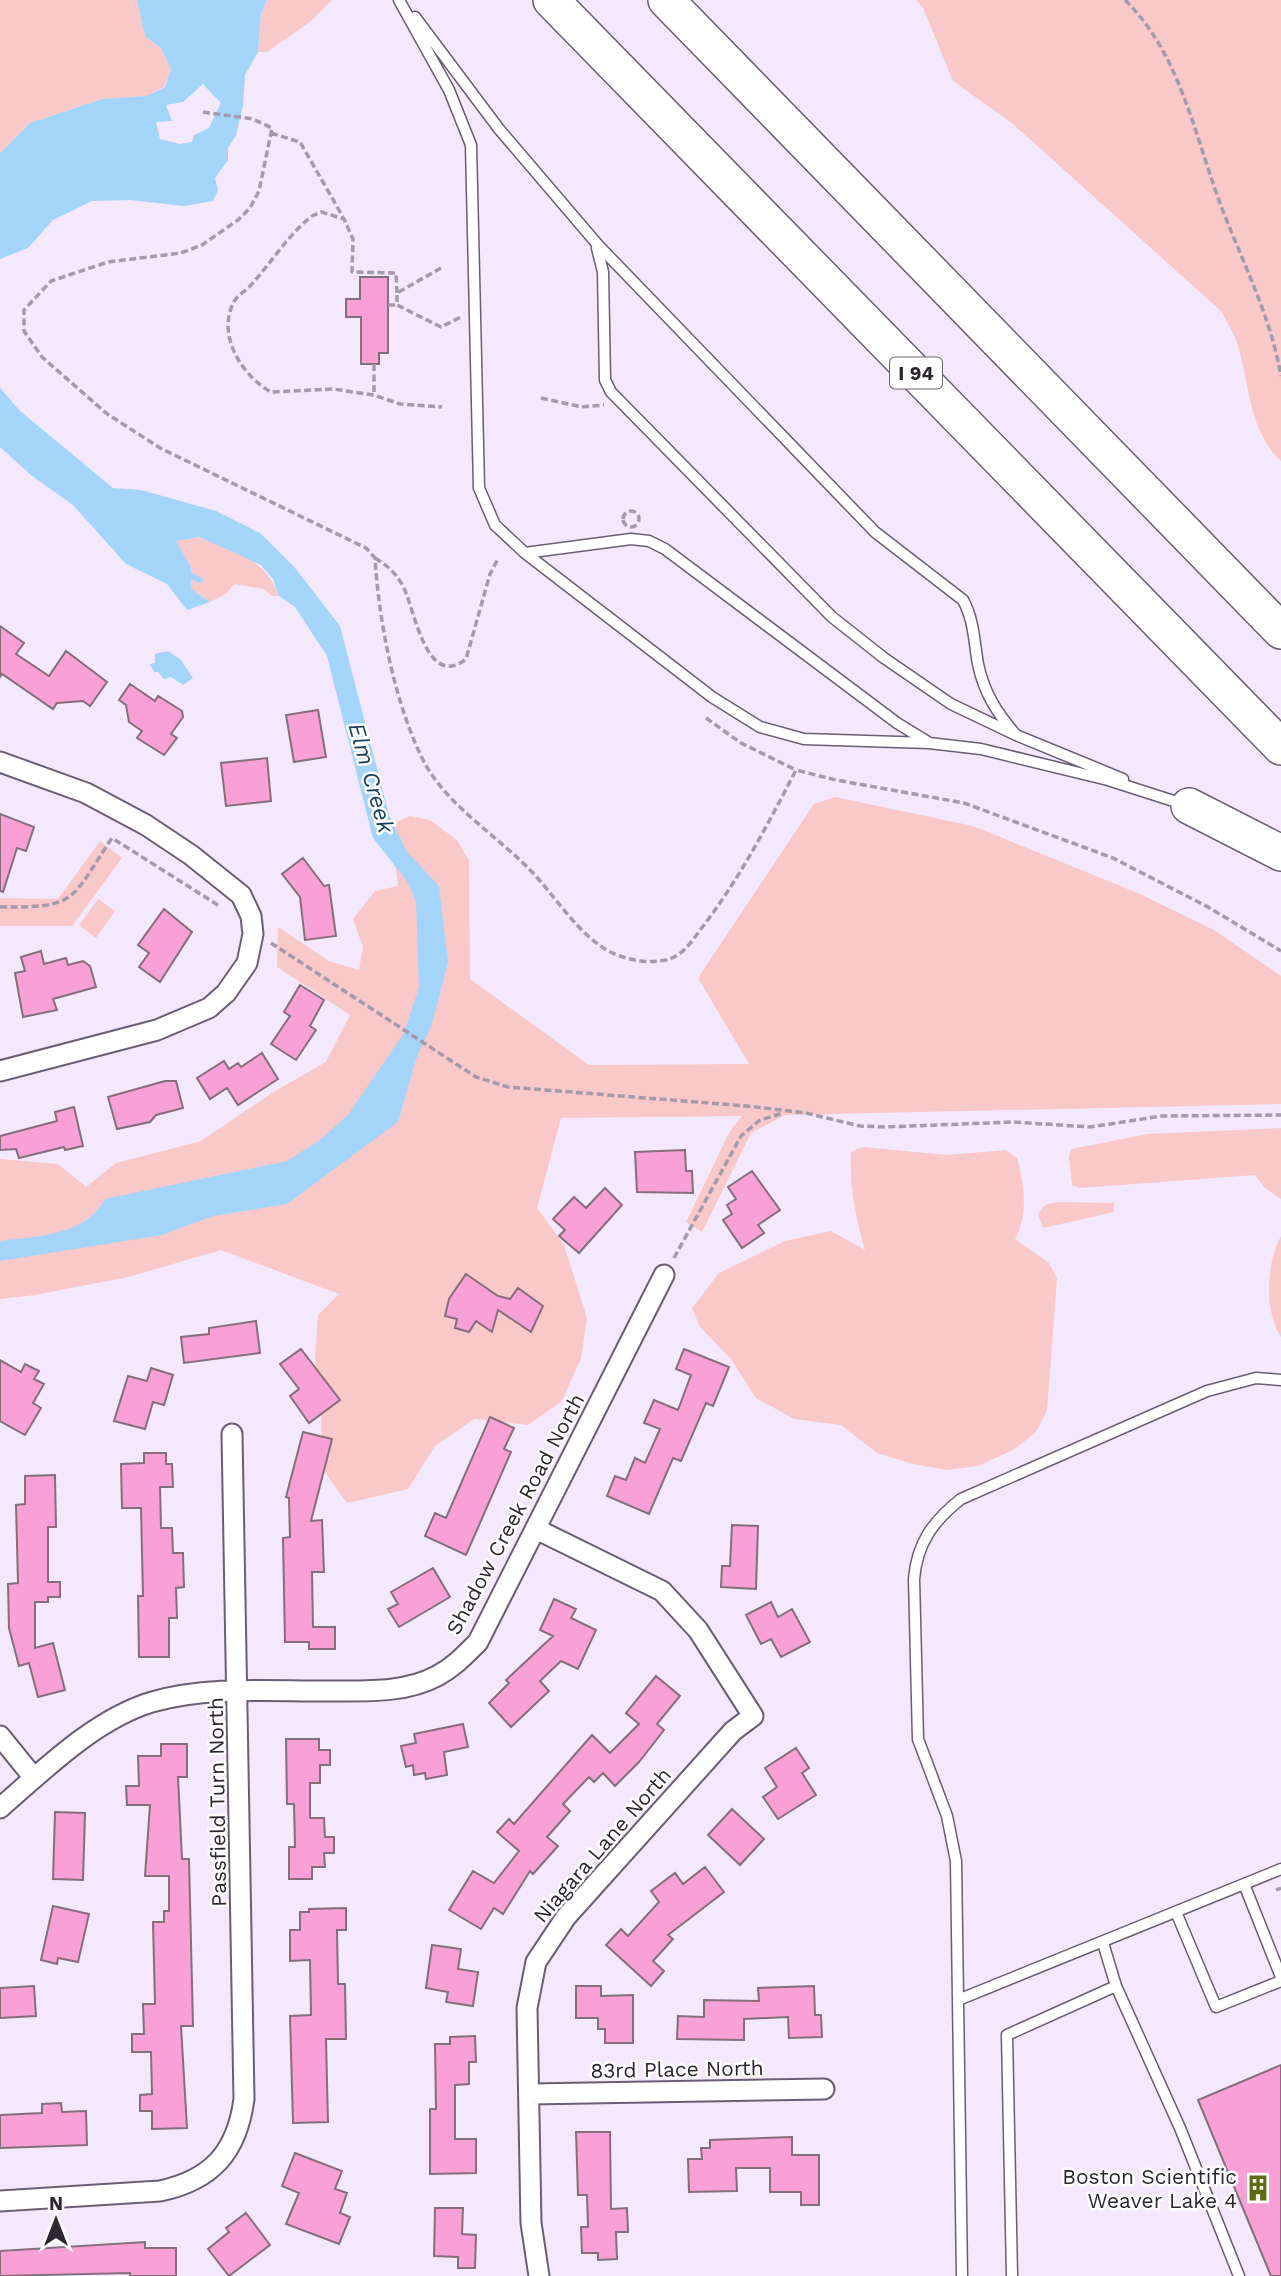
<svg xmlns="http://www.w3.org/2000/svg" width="1281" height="2276" viewBox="0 0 1281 2276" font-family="'Work Sans',sans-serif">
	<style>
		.green { fill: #f9c8c9 }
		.water { fill: #a3d5fb; fill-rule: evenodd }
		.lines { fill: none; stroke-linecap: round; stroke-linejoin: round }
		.stream { stroke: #a3d5fb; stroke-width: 6 }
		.building { fill: #f9a0d7; stroke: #856e7b; stroke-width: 2 }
		.service-casing { stroke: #6a5e74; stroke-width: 13 }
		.minor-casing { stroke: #6a5e74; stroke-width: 23 }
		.motorway-casing { stroke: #6a5e74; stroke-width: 38 }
		.path { stroke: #a39aaa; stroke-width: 3.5; stroke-dasharray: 7 3.5; stroke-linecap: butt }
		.service { stroke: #fff; stroke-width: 10 }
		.minor { stroke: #fff; stroke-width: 19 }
		.motorway { stroke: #fff; stroke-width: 35 }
		.labels { text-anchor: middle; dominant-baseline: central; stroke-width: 5; stroke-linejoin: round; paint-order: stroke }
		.shield { fill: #fff; stroke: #6b676d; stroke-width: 2 }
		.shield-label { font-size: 19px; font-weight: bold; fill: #2b262f }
		.street-label { font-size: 21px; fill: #2b262f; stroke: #fff }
		.poi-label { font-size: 21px; fill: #2b262f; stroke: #fff; text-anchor: end }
		.water-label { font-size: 23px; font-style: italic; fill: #183e58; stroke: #fff }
	</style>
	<rect width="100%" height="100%" fill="#f3e8fc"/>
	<path class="green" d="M0 0H137L145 36 161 48 171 69 164 87 147 96 102 99 30 123 0 153Z
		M267 0H332L311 21 267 52H258L261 14Z
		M916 0H1281V461C1247 429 1250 381 1236 340 1232 330 1226 321 1221 311L1013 124 953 81 923 8Z
		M200 537C234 550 266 559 279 596H272L264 589 234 584 227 593 210 602 191 589V567L176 541Z
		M835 797 973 826 1140 894 1214 930 1281 976V1104L785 1115 751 1133 702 1232 686 1222 730 1131 742 1116 561 1118 537 1208 564 1245 587 1318 581 1359 561 1402 528 1425 474 1419 435 1446 408 1489 347 1503 322 1468 321 1402 315 1359 318 1315 339 1294 221 1250 128 1277 35 1295 0 1299V1159L58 1164 86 1187 116 1163 201 1141 275 1091 326 1062 350 1015 277 967 278 927 329 961 359 970 363 947 353 919 375 891 398 886 396 869 387 847 397 822 410 816 430 820 457 840 469 861 470 979 589 1065 749 1064 698 978 814 804Z
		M100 841 122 858 72 926H0V898L58 899Z
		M98 899 115 911 96 938 79 925Z
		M1281 1128V1199L1265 1188 1255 1175 1079 1188 1072 1185 1069 1157 1071 1149 1147 1134Z
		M863 1147 947 1155 1006 1150 1017 1158C1024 1184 1029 1214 1015 1239L1049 1263 1057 1279 1047 1410 1036 1432 1013 1450 978 1466 946 1470 913 1464 877 1453 841 1425 794 1419 756 1398 731 1359 700 1327 692 1308 719 1273 785 1241 831 1231 865 1250C856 1220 849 1185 851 1152Z
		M1057 1202 1114 1203V1212L1043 1228 1038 1214 1045 1205Z
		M1281 1236V1337C1264 1310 1266 1264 1281 1236Z"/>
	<path class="water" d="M137 0H267L261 14 258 52 245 75 243 106 236 135 228 148V160L215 178 218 190 213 201 184 206 130 200 92 201 53 220 28 248 0 259V153L30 123 102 99 147 96 165 87 171 69 161 48 145 36ZM203 84 221 103 209 128 194 135 192 142 180 144 160 139 156 122 172 121 166 105 183 102Z
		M0 388 20 411 113 488 141 490 216 511 260 533 295 568 340 626 389 815 407 852 439 886 448 962 432 1024 416 1059 398 1122 287 1204 213 1216 162 1235 0 1261V1241C38 1236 85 1236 105 1199L287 1161 320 1140 348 1115 404 1033 419 987 416 902 407 881 373 838 327 656 295 607 279 596 273 579 261 565 200 537 176 541 191 567V589L210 602 187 610 167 584 126 564 73 505 31 475 0 447Z
		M168 651 181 660 193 678 183 685 171 677 164 679 158 672H154L150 664 155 663V654Z"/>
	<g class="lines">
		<path class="stream" d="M186 573 200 580"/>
	</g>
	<path class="building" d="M360 277H388V353H379V364H361V317H346V299H360Z
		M0 626 24 643 16 654 49 676 66 651 107 682 90 706 83 701 57 703 53 709 2 674 0 677Z
		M130 684 155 701 158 696 182 711 183 717 171 734 177 738 164 755 137 738 142 731 129 722 126 705 119 700Z
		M318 710 326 757 294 762 286 715Z
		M267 758 271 801 226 806 221 763Z
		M0 814 34 827 26 851 17 848 3 892 0 891Z
		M303 858 324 886 329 885 336 936 305 940 300 897 282 874Z
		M164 909 192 932 160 982 139 967 149 953 138 945Z
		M41 951 44 964 66 958 68 965 83 961 90 966 96 987 53 999 57 1010 23 1017 15 973 25 971 21 957Z
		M300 985 324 1000 310 1026 316 1030 296 1060 271 1044 290 1016 284 1012Z
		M262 1053 278 1079 238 1105 227 1088 210 1099 197 1078 224 1061 229 1069 238 1063 241 1067Z
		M165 1081H176L183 1108 156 1115 150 1122 117 1129 108 1097Z
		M74 1107 83 1146 65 1150 64 1147 19 1158 16 1149 0 1150V1136L57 1121 55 1112Z
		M685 1150 686 1171H692L693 1193 637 1192 635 1152Z
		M752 1171 780 1210 758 1225 764 1233 742 1248 723 1220 732 1214 727 1205 736 1199 728 1187Z
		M605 1188 622 1205 579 1253 559 1236 565 1230 553 1219 574 1197 586 1208Z
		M466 1274 498 1296 510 1299 518 1288 543 1306 531 1332 498 1310 492 1332 476 1321 469 1332 455 1328 457 1319 445 1316 449 1299Z
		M256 1321 260 1353 184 1363 181 1337 209 1334V1328Z
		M301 1349 340 1400 309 1423 290 1396 299 1389 280 1364Z
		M684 1349 729 1367 713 1406 706 1403 681 1461 673 1458 649 1514 607 1496 615 1476 626 1480 635 1458 645 1463 660 1429 644 1423 654 1400 678 1410 691 1375 676 1369Z
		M0 1360 21 1372 25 1364 39 1371 34 1379 44 1384 33 1403 41 1408 25 1435 0 1421Z
		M151 1368 173 1375 164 1405 153 1402 145 1429 114 1421 128 1376 147 1381Z
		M490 1417 514 1428 504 1449 511 1452 466 1555 425 1536 435 1513 446 1518Z
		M303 1432 332 1439 311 1521 322 1520 324 1572H312L313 1627H335V1649H309V1642H285L283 1538 290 1537 289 1498 286 1497Z
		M144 1453H166V1464H172L173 1487H160L161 1528H172L173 1553H183L184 1587 176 1588 177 1618H169V1657H139L138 1596H143L141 1508H122L121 1464 144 1463Z
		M55 1475 56 1527H48V1582H60V1597H48V1602H35V1648L53 1643 65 1690 38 1697 29 1663 19 1666 9 1628 8 1584 18 1583 16 1505 25 1504V1476Z
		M732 1525 758 1526 756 1589 721 1587 722 1566H730Z
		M433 1568 450 1597 399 1627 388 1609 398 1604 391 1592Z
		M554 1599 576 1609 571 1618 596 1630 578 1669 561 1661 540 1681 549 1691 511 1727 489 1703 509 1683 506 1680 553 1636 540 1630Z
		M771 1602 778 1617 792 1609 810 1642 781 1657 771 1639 761 1644 746 1615Z
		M656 1676 680 1696 657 1724 664 1730 639 1762 615 1786 603 1773 594 1782 589 1777 563 1804 570 1811 547 1837 558 1846 533 1874 530 1871 503 1914 494 1908 481 1929 449 1910 473 1871 494 1883 519 1851 497 1832 509 1819 514 1824 592 1735 610 1753 639 1724 626 1713Z
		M463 1724 468 1747 444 1752 447 1775 426 1779 425 1773 414 1775 413 1765 406 1767 401 1746 416 1743 414 1734Z
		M286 1739H319V1750H330V1765H320V1783H310V1818H324L325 1837H334V1853H324L325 1867H312V1879H289V1847H295L294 1804H287Z
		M161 1744H187V1777H178L182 1859H189L193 2026H181L187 2128 152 2129V2111H140V2095L152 2094 151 2052H132V2034H144L143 2004H155L153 1922H164V1911H169V1876H145L150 1805H127L126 1786H139L138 1756H161Z
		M796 1748 809 1768 802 1773 816 1795 778 1819 763 1797 777 1787 765 1768Z
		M732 1809 764 1839 740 1865 708 1835Z
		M55 1812 85 1813 83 1880 53 1879Z
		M705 1867 724 1892 668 1935 673 1939 653 1961 664 1971 651 1986 606 1945 621 1929 628 1936 659 1902 651 1891 675 1873 683 1884Z
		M53 1906 89 1914 78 1962 58 1958 57 1964 41 1960Z
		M346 1908V1930H337L338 1984H345L346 2039H326L328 2122 293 2123 290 2016 311 2015 310 1960 290 1961V1930H300V1912H309V1909Z
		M432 1945 461 1949 458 1969 478 1972 473 2006 446 2002 448 1992 426 1988Z
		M34 1986 36 2016 0 2018V1988Z
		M576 1986H601V1996L633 1995V2043H605V2029H598V2018H576Z
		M814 1986 815 2015H821L822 2037 789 2038 788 2017 744 2019V2040L677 2039 678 2016 704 2017V2000L759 2001 758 1988Z
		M475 2036 476 2062H469V2084L455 2085V2139H476V2173L430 2174V2109H436L435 2044H450V2037Z
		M1281 2065V2276H1271L1198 2100Z
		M61 2103 62 2112 86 2111 87 2145 0 2148V2115L42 2113V2104Z
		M576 2132H610L611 2209 627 2208 628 2232H616L617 2259 598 2260V2253H582L581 2227H588L587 2195H578Z
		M792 2137V2155H819V2205H801V2192H770V2168H736L737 2191 689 2192 688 2159H702L701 2148H710V2140Z
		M295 2153 342 2171 335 2189 347 2193 340 2213 350 2217 339 2244 286 2224 299 2193 282 2186Z
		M435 2208H463L462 2234 476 2235 475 2268H458V2257L434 2256Z
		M246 2213 270 2245 229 2276 208 2249 229 2232 226 2228Z
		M145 2242V2248H176V2276H130V2273L0 2276V2251Z"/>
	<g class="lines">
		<g class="service-casing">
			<path id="service" d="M399 0 449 90 471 145 479 488 495 525 525 553 712 697 760 727 804 739 929 743 981 749 1108 780 1183 804
				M415 17 499 129 598 245 875 532 963 600C974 620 974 641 978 664 984 693 997 713 1016 735
				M597 248 603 272 605 380 611 392 832 617 884 658 951 704 1016 735 1123 779
				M525 553 631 539 649 541 665 549 897 723 928 742
				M1244 1884 1281 1977
				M1176 1912 1216 2007 1281 1981
				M1103 1943 1116 1986 1180 2128 1239 2276
				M958 2000 1281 1869
				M962 2276 956 1861 947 1816 918 1739 914 1579C917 1543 933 1521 961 1499L1207 1391 1256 1378 1281 1380
				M1012 2276 1007 2035 1116 1986"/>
		</g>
		<g class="minor-casing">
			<path id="minor" d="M0 762 86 793 146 825 191 855 241 895 251 916 253 934 247 963 226 993 209 1008 157 1030 0 1071
				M536 1529 662 1591 698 1630 753 1716 733 1731 566 1917 536 1962 527 2008 531 2223 539 2276
				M0 1736 34 1778
				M0 1808C44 1770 95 1719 152 1702 211 1685 278 1692 338 1691 371 1691 407 1692 437 1676 454 1667 465 1655 478 1642L664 1275
				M530 2094 824 2089
				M0 2201 160 2191C212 2180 237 2152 244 2099L232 1434"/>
		</g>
		<g class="motorway-casing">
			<path id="motorway" d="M551 0 1281 747
				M666 0 1281 631
				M1189 806 1281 853"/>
		</g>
		<path class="path" d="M1125 0C1182 56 1195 139 1223 211 1244 265 1271 318 1281 376
			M203 112 253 119 272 128 259 191 250 208 238 220 202 245 181 253 108 262 51 281 24 310V331L42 357 106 413 160 448 366 548 375 558C379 622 394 700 422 758 445 805 497 835 532 872 555 896 576 931 605 949 622 960 657 967 676 956 688 949 696 935 704 925 741 876 768 824 796 770L836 780 964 803 1113 858 1208 907 1281 951
			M271 133 300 142 343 217
			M441 268 397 293V305L441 327 461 317
			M397 293 396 273 352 272 353 239 344 219 321 212 312 216C288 235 271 263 251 285 246 291 239 294 235 300 215 334 242 376 271 392L333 389 374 395 400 404 442 407
			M388 305H397
			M374 364V395
			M541 398 582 407 604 405
			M623 519a8 8 0 1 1 16 0a8 8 0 1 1-16 0Z
			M375 558C388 566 397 574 404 588 415 612 427 690 466 659L490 574 498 559
			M706 718 741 743 796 770
			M0 907C79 908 70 900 112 838L221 907
			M271 943 476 1077 508 1087 747 1106 806 1113 860 1126 885 1127 1013 1122 1090 1127 1162 1116 1281 1115
			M674 1258 741 1136 760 1120 783 1113
			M1276 1890 1281 1888"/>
		<use href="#service" class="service"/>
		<use href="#minor" class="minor"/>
		<use href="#motorway" class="motorway"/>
	</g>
	<defs>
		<g id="building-bare" transform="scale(2.1)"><path d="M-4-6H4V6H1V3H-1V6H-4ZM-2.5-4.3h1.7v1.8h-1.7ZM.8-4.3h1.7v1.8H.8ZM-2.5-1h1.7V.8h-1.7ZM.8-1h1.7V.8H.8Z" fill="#5e6a11" stroke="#fff" stroke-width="2.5" paint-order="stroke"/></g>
	</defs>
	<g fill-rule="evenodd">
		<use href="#building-bare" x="1258" y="2188"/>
	</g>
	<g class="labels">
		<rect class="shield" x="890" y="357.5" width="52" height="31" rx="5"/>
		<g class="shield-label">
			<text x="916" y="373">I 94</text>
		</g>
		<g class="street-label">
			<text transform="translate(515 1514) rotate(-62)">Shadow Creek Road North</text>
			<text transform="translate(217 1802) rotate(-91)">Passfield Turn North</text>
			<text transform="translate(602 1845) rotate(-49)">Niagara Lane North</text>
			<text transform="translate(677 2069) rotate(-1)">83rd Place North</text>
		</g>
		<g class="poi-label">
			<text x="1237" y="2176">Boston Scientific<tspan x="1237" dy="24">Weaver Lake 4</tspan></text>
		</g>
		<g class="water-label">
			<text transform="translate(371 778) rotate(74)">Elm Creek</text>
		</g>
	</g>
	<g transform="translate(56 2220)" stroke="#ffffff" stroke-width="5" paint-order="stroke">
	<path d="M0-5L12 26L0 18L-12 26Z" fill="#2b262f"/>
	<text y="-10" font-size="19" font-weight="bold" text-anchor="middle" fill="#2b262f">N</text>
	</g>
</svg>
